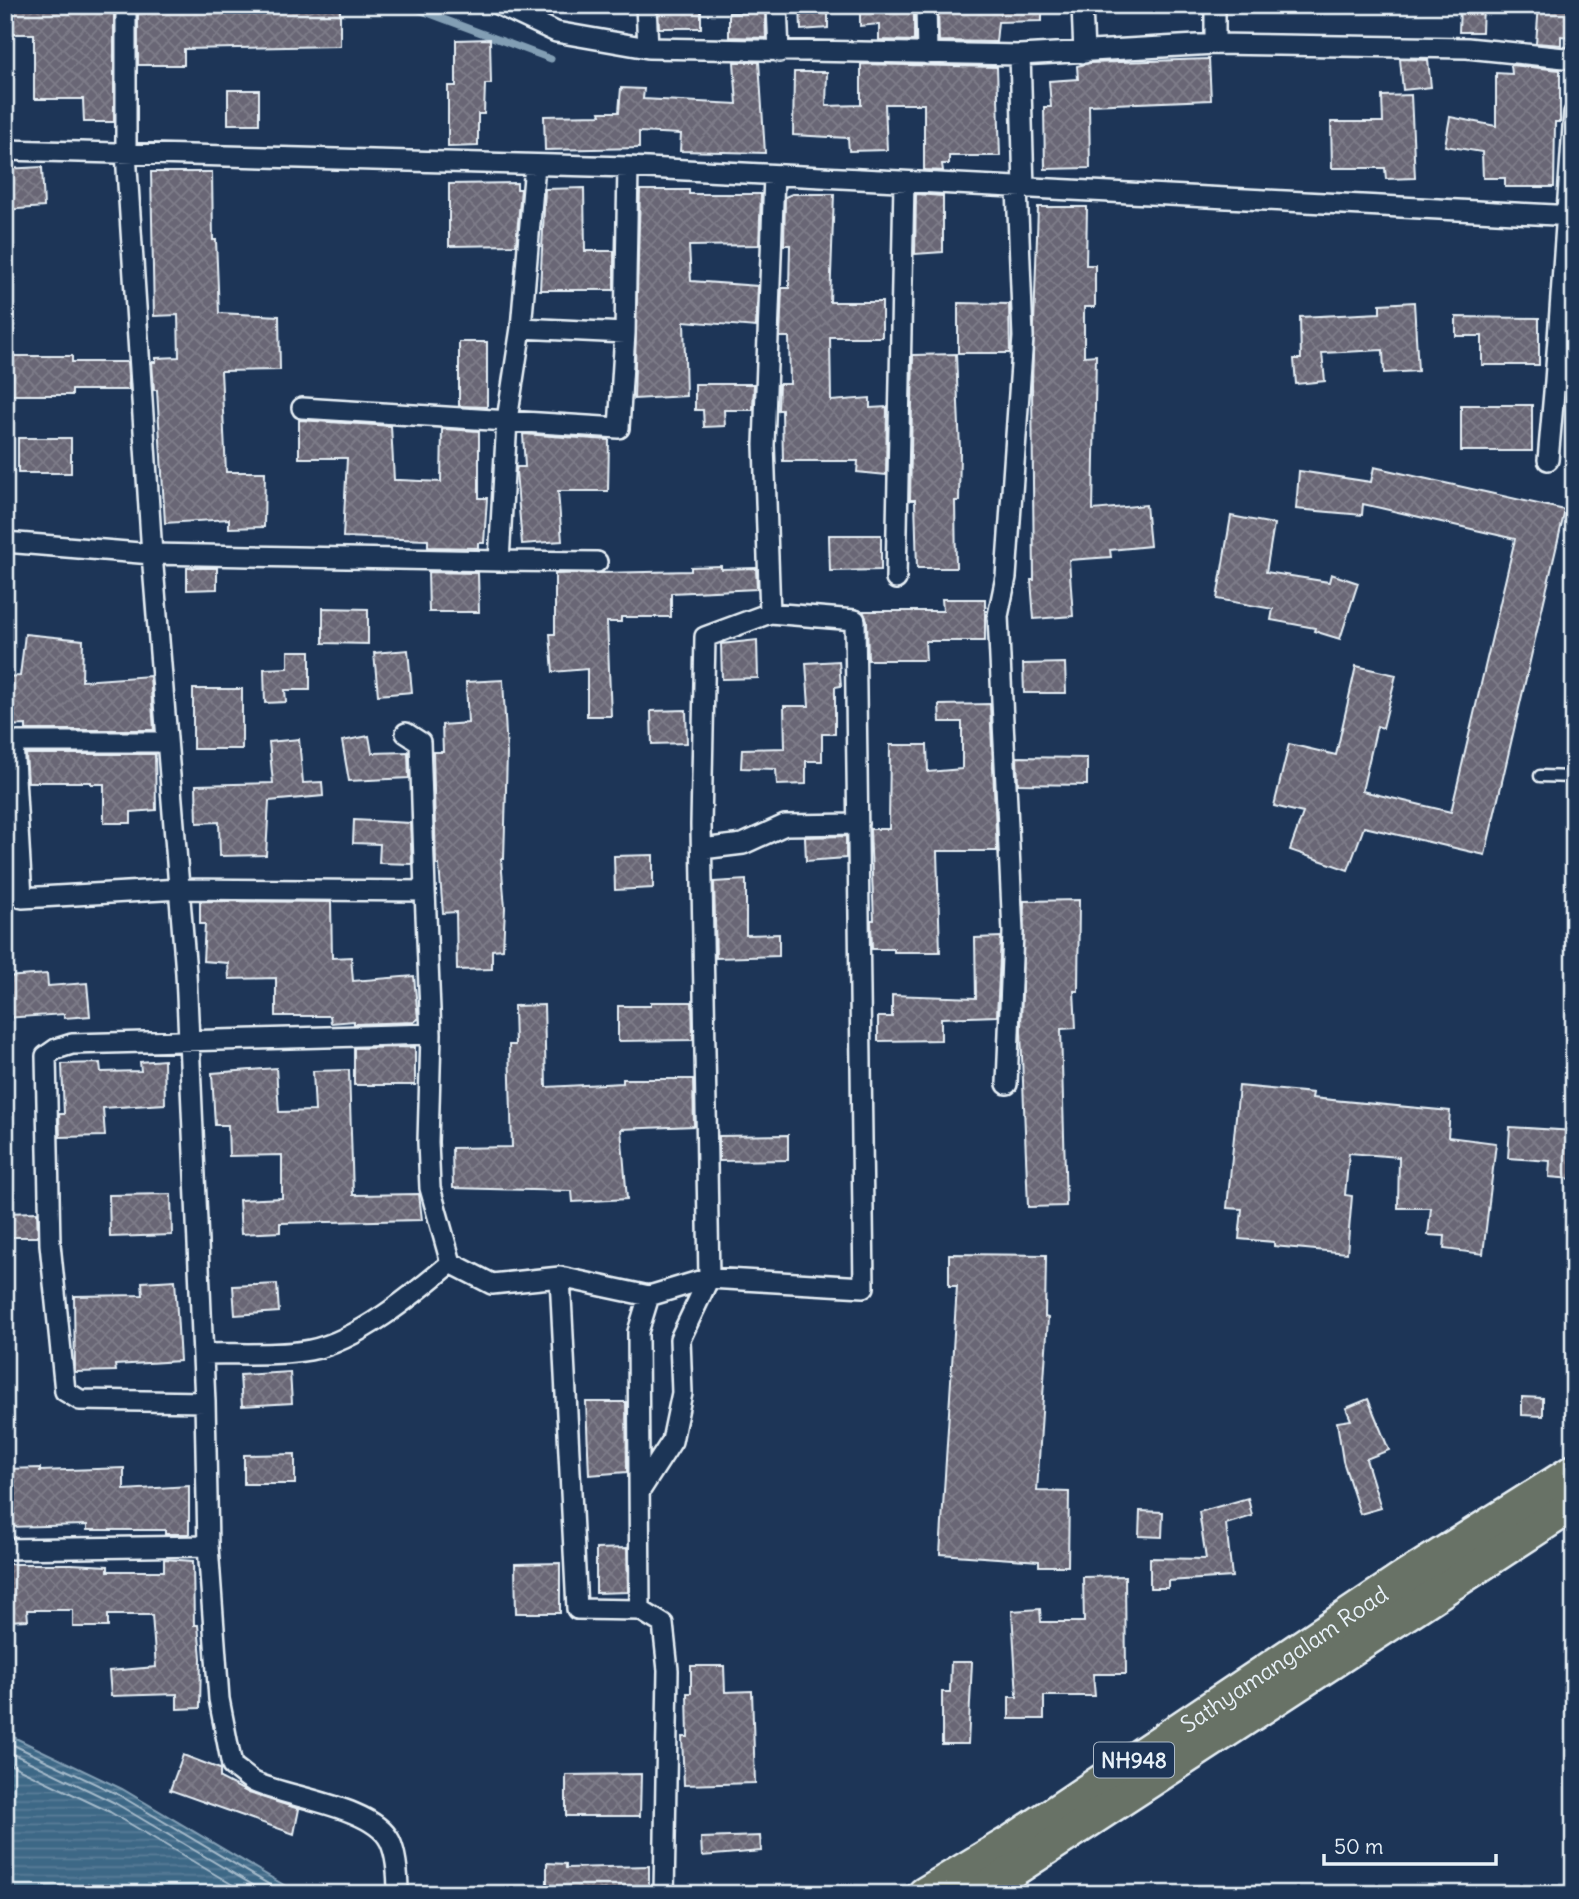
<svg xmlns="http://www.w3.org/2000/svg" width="1579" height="1899" viewBox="0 0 1579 1899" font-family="Delius,sans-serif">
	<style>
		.water { fill: url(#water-rules); stroke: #829eb4; stroke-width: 2 }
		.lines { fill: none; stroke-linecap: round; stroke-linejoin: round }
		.shore { stroke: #a4baca; stroke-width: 2 }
		.stream { stroke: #829eb4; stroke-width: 7 }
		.building { fill: url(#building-cross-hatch); stroke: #e8f1f8; stroke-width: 2 }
		.service-casing { stroke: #e8f1f8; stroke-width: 15 }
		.minor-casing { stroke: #e8f1f8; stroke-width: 24 }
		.trunk-casing { stroke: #e8f1f8; stroke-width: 37 }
		.service { stroke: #1d3557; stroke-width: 10 }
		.minor { stroke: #1d3557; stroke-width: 19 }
		.trunk { stroke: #687266; stroke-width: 32 }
		.labels { text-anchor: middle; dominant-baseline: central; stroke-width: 7; stroke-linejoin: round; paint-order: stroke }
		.shield { fill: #1d3557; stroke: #abb9c8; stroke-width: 2 }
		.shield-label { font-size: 21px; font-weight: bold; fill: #e8f1f8 }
		.street-label { font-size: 23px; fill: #e8f1f8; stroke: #1d3557 }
	</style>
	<defs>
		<pattern id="water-rules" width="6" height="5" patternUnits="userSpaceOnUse" patternTransform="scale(1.75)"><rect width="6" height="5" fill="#3e6786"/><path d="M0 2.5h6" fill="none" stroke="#5a7d98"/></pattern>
		<pattern id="building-cross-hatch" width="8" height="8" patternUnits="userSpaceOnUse" patternTransform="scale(1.75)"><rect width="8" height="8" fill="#696674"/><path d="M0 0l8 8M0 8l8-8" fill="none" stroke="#7e7c89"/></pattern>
	</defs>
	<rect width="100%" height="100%" fill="#1d3557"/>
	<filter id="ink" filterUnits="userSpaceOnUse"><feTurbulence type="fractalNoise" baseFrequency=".0143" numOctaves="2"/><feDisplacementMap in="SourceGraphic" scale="14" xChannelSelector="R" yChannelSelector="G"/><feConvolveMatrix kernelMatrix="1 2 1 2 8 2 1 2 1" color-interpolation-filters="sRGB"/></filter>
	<g filter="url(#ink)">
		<path class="water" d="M5 1733 122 1789 299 1894H5Z"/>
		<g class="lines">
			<path class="shore" d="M5 1741 119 1795 285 1894
				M5 1750 115 1803 268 1894
				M5 1762 110 1812 248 1894"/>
			<path class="stream" d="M406 5 551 59"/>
		</g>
		<path class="building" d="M138 5H340V46L184 49V65H138Z
			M658 5H701V28H659Z
			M800 5H828V28L801 30Z
			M860 5H914V41L879 40V24L860 26Z
			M938 5H1042V21L998 22 996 42 939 41Z
			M1460 5H1483L1482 32H1459Z
			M1539 5H1574L1571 37 1561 36V45L1536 43Z
			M5 7 114 10V122H84L83 99H34V34H5Z
			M729 13H765L766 38 729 37Z
			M490 39 491 84H485L484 114H478V146L448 147V86H456V40Z
			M1209 59 1211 100 1089 105 1090 168 1045 169 1044 107H1051L1049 81 1078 79 1077 66 1090 63Z
			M1400 59 1428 60 1431 87 1403 90Z
			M734 62H759L765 153 680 151 681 134 639 132V148L545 150 544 116 601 115 600 112H619L621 88 644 89 643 99 737 104Z
			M861 64 997 67 1000 156H949V164H942L943 171 924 170V104H885L887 150 849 151 848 138 793 135 794 72H827L826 106 861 105Z
			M1511 65 1560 70V122H1555L1554 187H1505V178H1483L1482 152 1445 146 1450 117 1496 126V73L1512 74Z
			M228 90H259V124H228Z
			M1411 95 1415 178 1386 179 1385 168H1332L1331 122H1383L1382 96Z
			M42 167 44 207 5 210V169Z
			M151 172H212L213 240H216L219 313 279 316 280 370 221 371 226 472H265L264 527 229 528V519L165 523 157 390H154L152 362H156V358L179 357 178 315 154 316Z
			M517 183V189H521L516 245 449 246V184Z
			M584 188 585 251H614V290H540L545 189Z
			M640 190H689V194H761L759 245 689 246 691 281 758 286 756 327 684 321 686 396 634 399Z
			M792 194H834L830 302H882V337H830L831 401 870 398V408L887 407 886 475 857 472 858 461H783L782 410H778L779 384H790L789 337H780L782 288H789L790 245H784L785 197Z
			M916 194 943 196V252L915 254Z
			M1038 207H1087L1086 265H1095V307H1084V356L1096 355 1093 510 1146 505 1150 546 1110 550 1111 557 1069 560 1073 616 1034 619 1031 580H1034L1032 383Z
			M1414 302 1418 371 1384 373 1383 350 1322 353 1325 381 1296 384 1294 359H1301L1300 317 1380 313V304Z
			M958 303 1009 304 1010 353H958Z
			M1456 317 1539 318V365H1482V336H1456Z
			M459 342H487V407L459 406Z
			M956 354 960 451 959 501H955L956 568H917L915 500H910L913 355Z
			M12 356H72V362H127L129 390H72V395H12Z
			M695 384H754L753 410H724L725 426 704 427 703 410H695Z
			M1461 405H1532V451H1461Z
			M299 420 391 426 394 480H400L441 482 442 429 479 431V498H487L484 543H478V548L428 547V540L343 537 347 458H299Z
			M523 434 609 440 608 491H558L562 541 522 544 516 471 517 467H525Z
			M18 438H71V473H18Z
			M1374 467 1565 510 1485 855 1364 827 1348 870 1290 850 1303 813 1274 806 1289 744 1336 755 1356 666 1396 675 1383 728 1377 726 1362 791 1451 812 1515 539 1363 504 1362 515 1296 509 1299 471 1371 482Z
			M1231 516 1274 524 1266 572 1329 582 1331 574 1358 583 1340 639 1314 631 1315 628 1271 620 1273 609 1217 599Z
			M829 535H881V570L830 571Z
			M721 566V569L756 568 757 589 671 593V617H621V622H607L611 716H587V669L553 672 550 634H555V574L691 571V567Z
			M187 568H217V589L187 590Z
			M428 572 478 573 479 612H429Z
			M942 599H985V641H925L926 660H868L867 620 863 611H943Z
			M323 608 368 609V644L323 643Z
			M25 634 83 640 82 681 150 676 154 730H26V725L5 726V677L20 676Z
			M757 640 758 678 722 679 721 644Z
			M408 650 412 692 378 695 374 653Z
			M288 651H310V690H285L286 702 265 703 264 669 288 668Z
			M839 661 841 686 835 687V734H822V761H806V784L777 785 776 769 741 768 742 749 785 748 784 706H809L806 663Z
			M1065 663 1066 693H1024L1023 664Z
			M503 680 507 754 504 859H501L505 908 503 949 492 950V969L457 970 456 912 443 913 439 865H436L433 752H443L442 725 468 723 466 682Z
			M193 689H242V749H193Z
			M990 704 997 851H937L940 952H894V949H872L871 920H874L870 829H889L890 745H927L928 772 962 769V722H940L939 705Z
			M686 710 687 743 652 744 651 711Z
			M369 736 372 753 408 752 409 778 349 781 342 741Z
			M299 739 303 783 322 782 323 796 269 801 266 855 220 856 219 822 197 823 196 785 273 783 269 742Z
			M26 754H155L156 810 131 812V823H104V784H91V782H28Z
			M1017 757 1087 758V785L1018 784Z
			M354 820 410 823 412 864 379 863 380 844 353 843Z
			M846 836V858L806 861 805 837Z
			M653 855V888L615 890 614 856Z
			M746 880V935L779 934V956L716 958 714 882Z
			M1079 900 1078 991H1074L1076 1028 1061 1029 1066 1206 1028 1207 1021 1031 1024 901Z
			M200 901 331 902 332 958 351 957 353 981 414 976 418 1019 414 1022 354 1024V1021L331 1023 330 1016H276V978L229 979 228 963 203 961 205 924H200Z
			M1001 937 997 1016 941 1018V1040L878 1041V1017H892V995L976 998 975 938Z
			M47 974 48 986 87 983 90 1016 64 1018V1014L5 1018V977Z
			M651 1002H692L693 1040 618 1041V1006H651Z
			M544 1005 546 1087 623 1083V1079H693L694 1126 621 1129 627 1199 573 1202 572 1191 453 1188 452 1148 512 1147 509 1045H515L514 1006Z
			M415 1047V1085H354V1048Z
			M164 1060 165 1104 103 1108 105 1136 60 1137 59 1114H64L62 1064 100 1063 101 1072 141 1071 140 1062Z
			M276 1068 279 1112 315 1111 313 1071 349 1070 353 1195 419 1194 422 1220 280 1223V1232L241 1234 239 1200 282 1198V1155L229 1156 228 1125H215L212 1073Z
			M1239 1086 1313 1093 1312 1098 1450 1111 1448 1137 1496 1143 1483 1254 1444 1249 1445 1236 1428 1235 1431 1208H1398L1399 1157 1349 1153 1345 1195 1352 1196 1347 1253 1274 1246V1242L1239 1239 1242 1209 1227 1208Z
			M1510 1127 1574 1131 1573 1179 1549 1177 1550 1161 1508 1158Z
			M788 1135V1160L719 1161V1136Z
			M171 1194 172 1235 110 1237 109 1195Z
			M37 1212 38 1237H5V1213Z
			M949 1254 1046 1255 1045 1317 1048 1318 1037 1491 1069 1492 1068 1566H1039V1561L940 1554 957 1286H949Z
			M175 1280 180 1361 115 1365 116 1371 75 1372 74 1296 143 1295 142 1282Z
			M277 1284 279 1312 235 1315 233 1286Z
			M290 1372 292 1403 242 1406 240 1375Z
			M1522 1397 1543 1398V1416L1522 1415Z
			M1368 1399 1389 1450 1366 1459 1381 1508 1360 1514 1343 1461 1337 1422 1351 1420 1346 1408Z
			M586 1402H626L627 1472 589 1475Z
			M295 1454V1484H244V1455Z
			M40 1468V1471L124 1468V1490L189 1486V1534H165V1530H87V1525L5 1527V1469Z
			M1248 1498 1252 1516 1226 1524 1232 1577 1168 1581V1588H1150V1558L1206 1559 1199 1512Z
			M1140 1511 1163 1512 1162 1537 1139 1536Z
			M627 1548 628 1592 596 1593V1549Z
			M164 1559 193 1561 194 1625H198L201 1658 200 1708 177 1709V1694L111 1696 109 1671 156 1667 152 1615H108V1627H73V1610H27L28 1620 5 1621V1564H71L108 1566V1571H164Z
			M560 1563V1613H516L515 1564Z
			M1125 1576 1126 1674H1093L1095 1696H1044V1719H1009V1697H1017L1012 1611 1040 1609 1041 1622H1084L1083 1577Z
			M951 1662H972L968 1744H942V1692H950Z
			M691 1666H724L725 1692 752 1691 755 1783 684 1785 682 1737H688L687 1693H691Z
			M183 1755 220 1769V1778L249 1793 299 1809 294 1834 170 1790Z
			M641 1774 640 1816H566V1775Z
			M760 1836 761 1851 702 1856 701 1838Z
			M547 1863 566 1864V1868L649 1866V1894H606V1890L547 1894Z"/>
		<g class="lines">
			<g class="service-casing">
				<path id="service" d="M1540 776 1574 777"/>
			</g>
			<g class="minor-casing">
				<path id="minor" d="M126 5V153L152 554 186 973 205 1402 208 1546 219 1699 232 1766C240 1771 247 1778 254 1782 288 1798 373 1806 390 1841 397 1856 398 1877 398 1894
					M499 5 556 32 648 48 1020 55 1215 44 1467 48 1574 59
					M646 5 648 48
					M777 5 779 52
					M926 5 927 54
					M1082 5 1084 53
					M1215 5V44
					M1020 55 1024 188
					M1574 113 1555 381 1574 382
					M5 150 628 167 1574 216
					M521 328 625 333
					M302 408 619 428 625 333 628 167
					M1548 460 1555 381
					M5 542 152 554 499 561 507 420 521 328 535 165
					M499 561 597 562
					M896 579 904 182
					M770 613 764 445 774 175
					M5 742H13L22 898 180 889 425 891 420 742 406 733
					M13 742H166
					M702 849 743 844 785 825 858 824
					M425 891 431 1034 428 1142 430 1188 451 1263 492 1284 560 1277 649 1296 709 1278 864 1287 855 620 770 613 705 637 701 825 709 1278 680 1339 682 1393 672 1441 641 1489
					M1007 1084 1013 932 998 616 1006 577 1023 337 1017 188
					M560 1277 577 1609 640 1610 663 1624 668 1670 664 1894
					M203 1354C238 1353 277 1356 310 1350 358 1341 414 1294 451 1263
					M205 1402 80 1400 65 1391 50 1244 46 1056 56 1049 72 1044 431 1034
					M5 1549 208 1546
					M640 1610 638 1332 649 1296"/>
			</g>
			<g class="trunk-casing">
				<g id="trunk">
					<path id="s1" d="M924 1894 1012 1841 1401 1580 1574 1471"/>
					<path d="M977 1894 1574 1504"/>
				</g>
			</g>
			<use href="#service" class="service"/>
			<use href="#minor" class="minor"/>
			<use href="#trunk" class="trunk"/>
		</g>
	</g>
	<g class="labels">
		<rect class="shield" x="1094" y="1742.5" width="80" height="35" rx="5"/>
		<g class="shield-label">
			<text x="1134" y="1760">NH948</text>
		</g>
		<g class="street-label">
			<text stroke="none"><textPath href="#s1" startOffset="430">Sathyamangalam Road</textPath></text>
		</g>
	</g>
	<rect width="1579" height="1899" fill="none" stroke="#1d3557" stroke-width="28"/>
	<rect x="14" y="14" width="1551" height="1871" fill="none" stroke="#e8f1f8" stroke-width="2.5" filter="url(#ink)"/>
	<path d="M1324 1854v10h172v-10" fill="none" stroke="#e8f1f8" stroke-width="3.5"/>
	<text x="1334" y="1854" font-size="21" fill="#e8f1f8" stroke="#1d3557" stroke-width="5" paint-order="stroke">50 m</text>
</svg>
